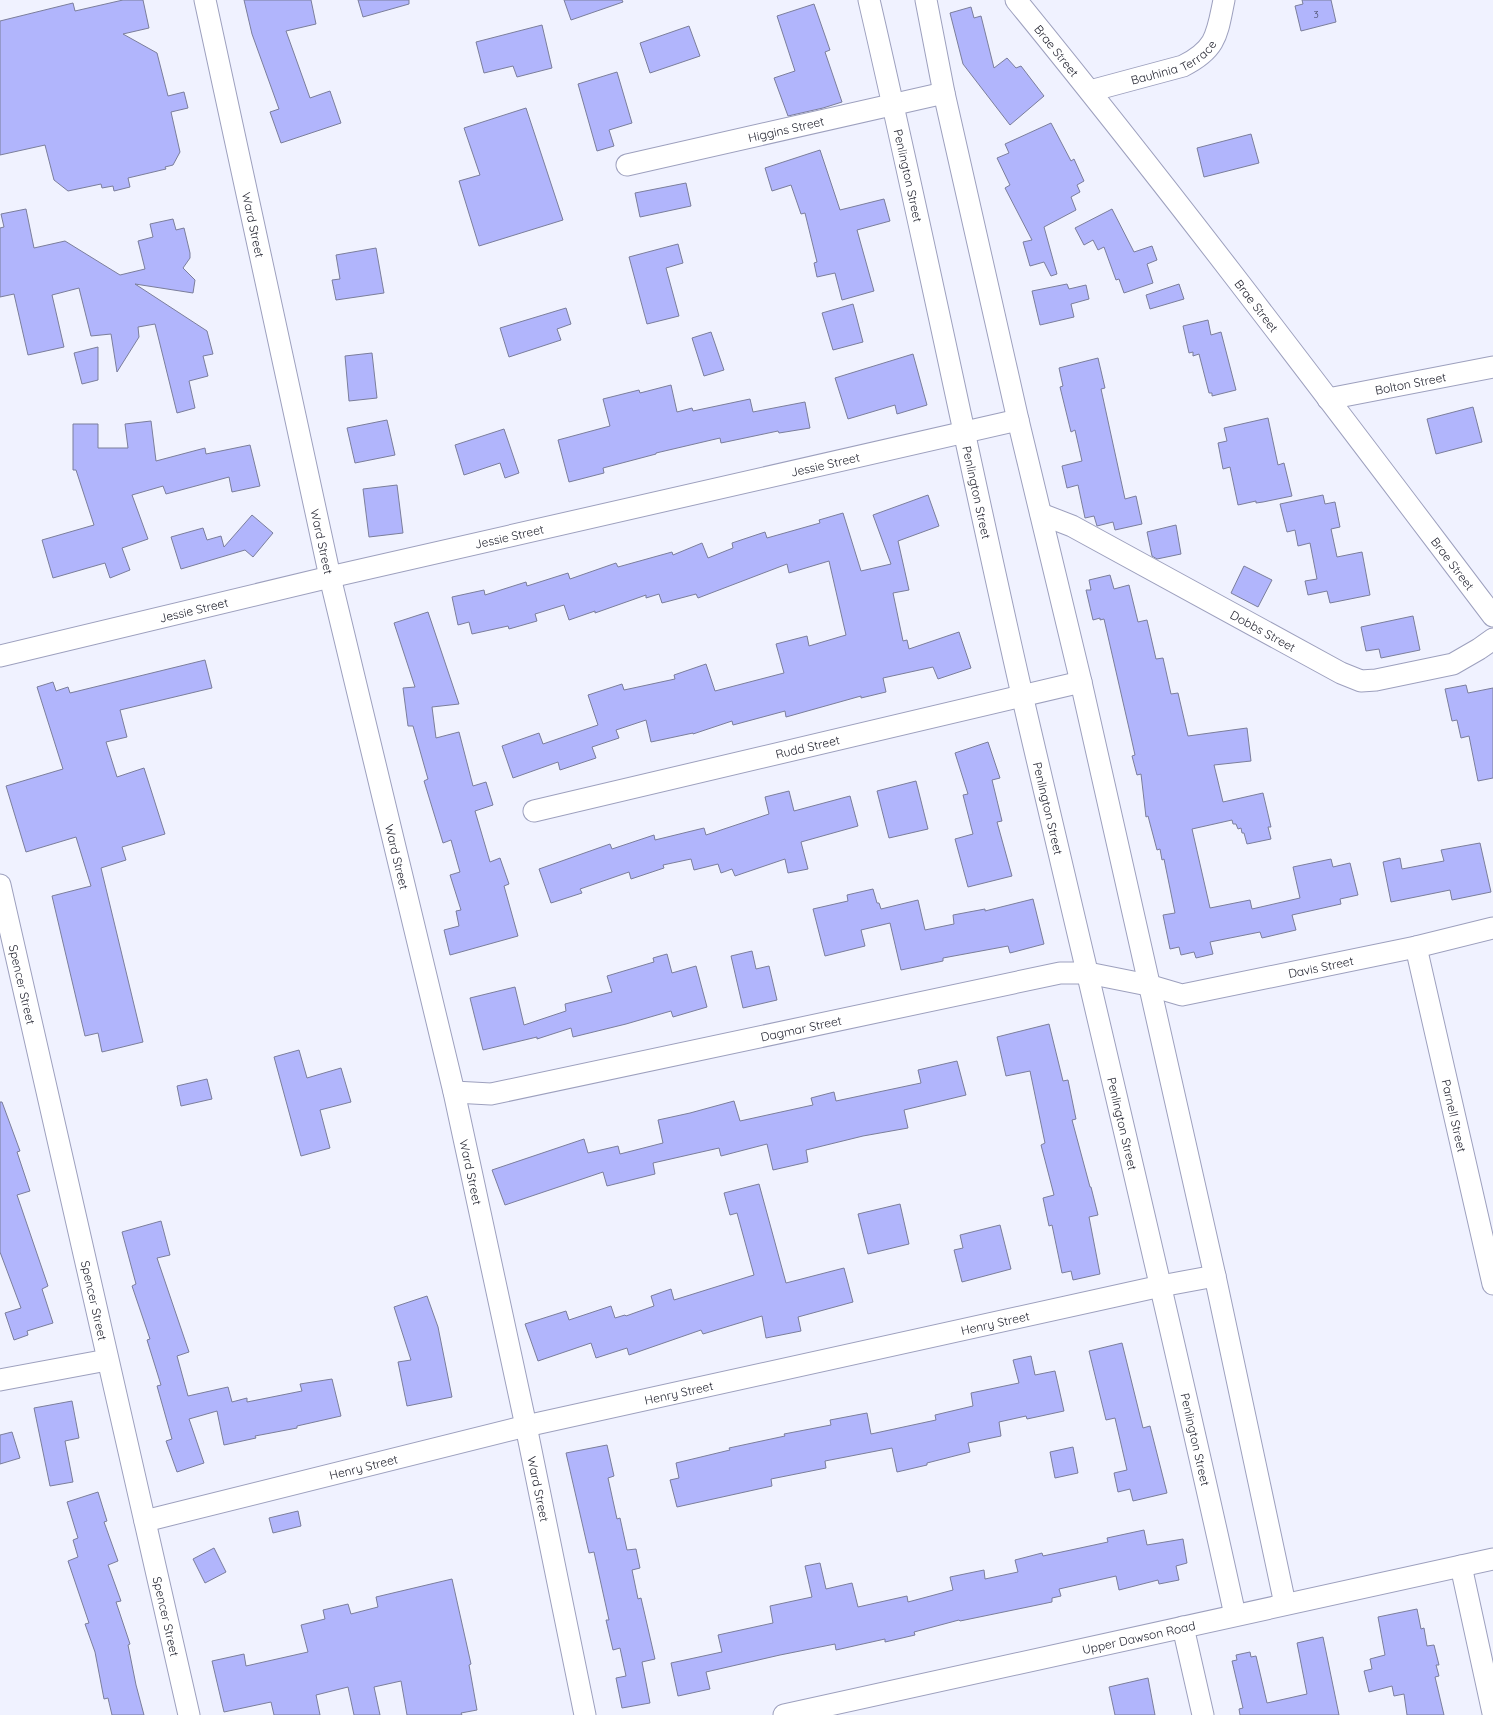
<svg xmlns="http://www.w3.org/2000/svg" width="1493" height="1715" viewBox="0 0 1493 1715" font-family="Quicksand,sans-serif">
	<style>
		.building { fill: #b1b5fc; stroke: #7b7e9b }
		.lines { fill: none; stroke-linecap: round; stroke-linejoin: round }
		.minor-casing { stroke: #9da0be; stroke-width: 23 }
		.minor { stroke: #fff; stroke-width: 21 }
		.labels { text-anchor: middle; dominant-baseline: central; stroke-width: 4; stroke-linejoin: round; paint-order: stroke }
		.number-label { font-size: 10px; fill: #464863 }
		.street-label { font-size: 12px; fill: #232430; stroke: #fff }
	</style>
	<rect width="100%" height="100%" fill="#f0f2ff"/>
	<path class="building" d="M123 0H143L149 28 123 34 157 53 168 96 184 92 188 108 171 112 180 152 173 165 165 167 166 169 128 178 130 187 114 191 113 186 102 188 101 184 68 191 54 180 45 145 0 155V21L73 3 75 11Z
		M244 0H311L316 24 286 31 310 98 330 91 341 123 281 143 270 112 279 109 252 34Z
		M358 0H409V4L363 17Z
		M564 0H622L623 2 571 20Z
		M1302 0H1331L1336 22 1301 31 1295 6 1303 4Z
		M814 4 830 50 825 52 842 102 823 108 788 116 774 78 795 71 777 16Z
		M971 7 974 18 981 16 994 68 1007 58 1016 68 1021 66 1044 96 1010 125 963 64 950 13Z
		M542 25 552 68 517 77 513 66 484 73 476 42Z
		M689 26 700 56 650 73 640 43Z
		M617 72 632 123 609 130 614 146 597 151 578 84Z
		M526 108 563 220 479 246 459 181 480 175 464 128Z
		M1051 123 1071 161 1074 159 1084 181 1077 185 1080 192 1071 197 1076 210 1044 227 1057 274 1051 276 1044 262 1030 266 1023 242 1032 240 1005 188 1010 185 997 158 1009 153 1005 144Z
		M1251 134 1259 163 1204 177 1197 148Z
		M820 150 840 210 884 199 890 221 857 230 874 291 842 300 835 273 817 277 814 263 817 262 805 213 801 214 791 185 772 191 765 168Z
		M686 183 691 206 640 217 635 193Z
		M26 209 34 248 65 241 120 275 145 269 138 241 153 237 150 224 173 219 176 230 184 228 190 253V258L183 268 195 280 193 293 135 284 207 331 213 354 203 356 208 376 189 381 195 408 177 413 155 324 138 327 139 337 117 372 111 334 91 336 79 288 52 295 64 347 28 355 14 294 0 297V228L4 227 1 214Z
		M1112 209 1134 252 1152 246 1157 260 1147 264 1153 283 1124 293 1119 279 1116 280 1104 247 1098 250 1093 240 1084 245 1075 228Z
		M678 244 683 263 666 268 679 316 647 324 629 257Z
		M376 248 384 293 336 300 332 280 340 279 336 255Z
		M1067 284 1069 289 1086 285 1089 299 1071 304 1074 317 1040 325 1032 291Z
		M1179 284 1184 299 1150 309 1146 295Z
		M853 304 863 342 833 350 822 313Z
		M566 308 571 324 557 329 561 340 509 357 500 328Z
		M1208 320 1211 335 1221 332 1236 390 1212 396V393H1209L1199 354 1193 356V352L1189 353 1183 326Z
		M711 332 724 370 704 376 692 338Z
		M98 347V380L82 384 74 353Z
		M372 353 377 398 349 401 345 356Z
		M913 354 927 405 897 414 895 405 848 419 835 378Z
		M1098 358 1105 388 1101 389 1125 499 1136 496 1142 524 1115 530 1113 522 1097 526 1094 516 1085 518 1078 485 1067 488 1062 466 1082 461 1075 430 1071 432 1060 387 1063 386 1059 368Z
		M671 385 677 412 692 408 693 411 750 399 753 412 805 402 810 428 779 433 778 431 721 443 720 438 656 453V454L603 468 604 473 569 482 558 440 610 426 603 399 639 390 640 393Z
		M1473 407 1482 442 1436 454 1427 419Z
		M1268 418 1278 465 1284 463 1292 496 1263 502 1256 503V501L1238 505 1230 467 1223 469 1218 443 1227 441 1224 428Z
		M387 420 395 455 355 463 347 428Z
		M151 421 156 461 205 448 206 454 250 445 260 486 232 492 229 477 166 494 163 486 132 495 148 539 122 548 130 570 110 578 105 563 53 578 42 540 94 525 76 470H73V424H98V448H128L125 424Z
		M504 429 519 473 505 478 500 463 464 475 455 445Z
		M397 485 403 533 369 537 363 489Z
		M928 495 939 526 898 541 909 590 893 593 903 641 907 640 909 649 959 632 971 668 938 679 933 667 883 678 886 692 861 698V696L786 717 785 711 733 725 732 721 693 734V733L651 742 646 720 616 730 619 738 592 747 596 758 560 770 558 762 513 778 502 746 539 733 543 744 598 725 588 695 622 684 624 690 675 679 674 675 706 664 715 691 784 673 776 644 807 636 809 646 846 635 829 561 789 573 787 564 698 598 696 594 662 603 659 594 646 598V595L595 613V611L569 620 564 605 535 614 537 621 509 629 508 626 472 634 469 622 458 625 452 597 484 590 485 595 526 582 527 586 568 573 570 579 616 563 618 567 672 552 673 555 702 543 708 558 733 548 732 543 765 532 767 538 820 523 819 520 843 513 861 571 891 564 873 515Z
		M1323 495 1325 504 1335 502 1340 527 1331 529 1337 557 1362 552 1370 595 1330 603 1327 591 1308 595 1305 581 1317 579 1310 543 1298 546 1295 530 1287 532 1280 504Z
		M252 515 273 533 253 557 245 550 181 569 171 537 203 528 207 540 221 536 224 547Z
		M1176 525 1181 554 1157 559 1152 556 1147 532Z
		M1244 566 1272 580 1258 607 1231 593Z
		M1110 575 1114 589 1129 585 1138 622 1147 620 1156 659 1163 658 1171 694 1178 693 1188 736 1247 728 1251 761 1214 765 1223 802 1263 793 1271 827H1268L1271 839 1247 844 1244 833H1242L1241 828 1238 829 1236 824H1233L1232 820 1192 829 1210 908 1250 900 1252 909 1300 898 1293 867 1331 859 1333 867 1350 863 1358 895 1340 899 1341 904 1292 915 1296 930 1262 938 1260 932 1210 942 1213 954 1196 958 1194 952 1181 955 1179 947 1170 949 1163 915 1175 913 1164 859 1162 860 1160 849 1157 850 1148 816 1146 817 1141 774 1137 775 1132 756 1135 755 1131 737 1104 619 1100 620V618L1093 620 1086 590H1091L1089 580Z
		M428 612 459 704 432 707 436 738 459 732 473 786 486 782 493 805 475 811 490 862 500 858 509 884 504 886 518 936 450 955 444 930 459 926 456 911 461 910 450 875 460 872 451 840 443 843 424 781 428 779 413 726H408L403 688 415 687 394 623Z
		M1413 616 1420 650 1381 658 1379 649 1366 651 1361 627Z
		M205 660 212 688 120 710 127 737 106 742 117 777 144 768 165 834 122 847 126 860 101 868 143 1042 102 1052 98 1033 85 1036 52 896 91 886 76 837 26 852 6 786 63 769 37 687 53 682 56 691 68 687 70 693Z
		M1466 685 1468 693 1493 688V778L1478 781 1469 736 1461 738 1457 720 1452 721 1445 689Z
		M988 742 1000 778 992 780 1002 821 997 822 1012 876 968 887 955 839 973 834 963 795 968 794 955 753Z
		M916 781 928 829 889 838 877 791Z
		M789 791 794 811 850 796 858 826 801 842 808 869 788 873 785 859 735 876 732 869 721 873 718 864 694 870 691 859 663 865 664 868 631 879 629 872 580 889 582 893 551 903 539 869 610 844 612 849 654 835 655 840 704 828 706 835 769 814 765 797Z
		M1480 843 1491 892 1452 900 1450 890 1391 902 1383 862 1400 858 1402 869 1444 861 1441 850Z
		M873 889 877 903H879L881 909 918 900 925 930 954 924 953 915 985 909V911L1033 899 1044 944 1010 953 1008 946 943 958V961L901 970 890 923 861 930 865 946 825 956 813 909 848 901 847 895Z
		M752 951 756 969 769 966 777 1000 743 1008 731 956Z
		M667 954 672 973 696 966 707 1007 673 1017 671 1011 626 1024 573 1037 571 1028 537 1039V1037L483 1050 470 998 515 987 524 1025 566 1011 565 1004 612 992 607 976 654 962 653 958Z
		M1049 1024 1063 1081 1068 1080 1076 1119 1072 1120 1090 1187H1091L1098 1215 1089 1217 1100 1274 1073 1280 1071 1271 1062 1273 1052 1225 1049 1226 1043 1198 1054 1195 1041 1145 1045 1143 1030 1071 1006 1076 997 1037Z
		M299 1050 307 1078 341 1068 351 1102 320 1110 330 1148 301 1156 274 1057Z
		M957 1061 966 1095 904 1110 908 1128 863 1136 806 1150 808 1162 773 1170 767 1144 721 1156 719 1148 653 1163 655 1174 607 1186 603 1172 505 1205 492 1170 584 1139 588 1153 618 1146 620 1154 663 1143 658 1120 690 1113 734 1101 740 1121 813 1105 811 1098 834 1092 836 1101 921 1083 918 1070Z
		M207 1079 212 1099 181 1106 177 1086Z
		M0 1102H2L20 1151 17 1152 30 1191 17 1195 48 1286 42 1289 53 1323 27 1331 28 1335 14 1340 5 1313 21 1308 0 1252Z
		M759 1184 786 1283 844 1268 853 1302 798 1317 801 1331 766 1338 762 1316 703 1334 701 1330 629 1355 627 1348 596 1358 591 1343 538 1361 525 1324 566 1311 569 1320 611 1306 615 1318 625 1315 626 1316 654 1306 651 1296 671 1289 674 1300 754 1275 737 1213 730 1215 724 1193Z
		M900 1204 909 1244 868 1254 858 1214Z
		M161 1221 170 1255 157 1258 189 1352 177 1356 188 1396 228 1387 232 1402 247 1398V1402L302 1391 300 1384 332 1379 341 1416 297 1426V1428L255 1436 256 1438 224 1445 217 1411 189 1419 204 1463 177 1472 166 1441 172 1439 157 1386 161 1385 147 1340 150 1339 132 1286 136 1284 122 1232Z
		M1000 1225 1011 1269 962 1282 954 1250 963 1248 960 1235Z
		M427 1296 438 1327 452 1397 407 1406 398 1362 411 1360 394 1307Z
		M1122 1343 1143 1428 1150 1426 1167 1493 1133 1501 1130 1489 1118 1492 1114 1473 1127 1470 1115 1418 1106 1420 1089 1351Z
		M1031 1356 1035 1375 1055 1371 1064 1411 1027 1419 1026 1416 999 1422 1001 1436 968 1443 970 1452 927 1463V1465L897 1472 892 1448 825 1461 826 1468 771 1479 772 1486 677 1507 670 1480 679 1478 676 1463 730 1450 729 1448 785 1436 784 1434 831 1425 830 1420 867 1413 871 1434 936 1420 935 1415 973 1406 971 1393 1019 1383 1013 1360Z
		M72 1401 79 1438 65 1441 73 1482 50 1486 34 1408Z
		M12 1432 20 1458 0 1464V1435Z
		M607 1445 614 1476 608 1478 617 1519 620 1518 627 1550 636 1549 640 1568 632 1570 638 1599 641 1598 655 1659 642 1662 650 1703 622 1708 616 1678 626 1676 620 1648 613 1650 606 1620H609L594 1552 589 1553 566 1453Z
		M1073 1447 1078 1473 1055 1478 1050 1452Z
		M98 1492 107 1521 104 1522 118 1561 108 1565 121 1601 116 1602 130 1644 128 1645 136 1685 144 1715H112L108 1698 104 1699 95 1652 85 1624 89 1623 68 1561 78 1557 73 1540 78 1538 67 1502Z
		M298 1511 301 1526 273 1533 269 1518Z
		M1144 1530 1147 1545 1183 1539 1187 1563 1176 1566 1179 1580 1159 1584 1158 1580 1119 1590 1116 1576 1059 1589 1061 1596 1052 1598V1602L960 1621 959 1620 914 1632 915 1635 885 1642V1639L836 1650 835 1644 780 1655 706 1672 710 1689 678 1696 671 1663 722 1652 718 1635 773 1623 770 1606 812 1597 805 1566 820 1563 826 1589 852 1583 858 1607 907 1596 908 1602 953 1590 950 1577 984 1570 985 1579 1018 1572 1015 1560 1042 1553 1043 1556 1108 1542 1107 1538Z
		M214 1548 226 1572 205 1583 193 1559Z
		M452 1579 471 1664 469 1665 477 1710 461 1713 462 1715H407L401 1681 374 1687 380 1715H354L348 1687 316 1695 320 1715H274L271 1702 224 1712 212 1661 244 1654 246 1666 308 1652 301 1625 325 1619 323 1610 348 1604 351 1614 378 1607 376 1597Z
		M1417 1609 1421 1629 1424 1628 1427 1646 1434 1645 1439 1665H1436L1439 1676 1435 1677 1444 1715H1407L1404 1694 1394 1696 1392 1686 1369 1692 1364 1671 1372 1669 1370 1659 1385 1655 1378 1617Z
		M1323 1637 1339 1715H1240L1239 1709 1243 1708 1232 1661 1237 1660 1236 1655 1250 1652 1251 1657 1256 1656 1267 1703 1307 1694 1297 1643Z
		M1148 1678 1155 1715H1115L1109 1687Z"/>
	<g class="lines">
		<g class="minor-casing">
			<g id="minor">
				<path id="s1" d="M205 0 330 577 454 1092 526 1426 585 1715"/>
				<path id="s2" d="M869 0C923 232 970 467 1023 699 1094 1004 1168 1309 1235 1615"/>
				<path d="M926 0 944 93 1018 420 1081 682 1215 1276 1285 1604"/>
				<path id="s3" d="M1016 0C1180 201 1336 409 1493 616"/>
				<path id="s4" d="M1090 91 1183 66C1217 49 1217 34 1224 0"/>
				<path id="s5" d="M627 165 944 93"/>
				<path id="s6" d="M1328 399 1493 367"/>
				<path id="s7" d="M1041 514 1072 526 1341 673 1361 681 1376 680 1453 664 1479 649 1493 639"/>
				<path id="s8" d="M0 656 330 577 1018 420"/>
				<path id="s9" d="M534 811 1081 682"/>
				<path id="s10" d="M0 885 189 1715"/>
				<path id="s11" d="M1416 947 1493 1284"/>
				<path id="s12" d="M454 1092 491 1094 1060 973H1088L1148 985 1182 995 1416 947 1493 928"/>
				<path d="M0 1380 107 1360"/>
				<path id="s13" d="M145 1521 526 1426 1161 1286 1215 1276"/>
				<path d="M1461 1566 1493 1713"/>
				<path d="M1183 1627 1203 1715"/>
				<path id="s14" d="M784 1715 1493 1559"/>
			</g>
		</g>
		<use href="#minor" class="minor"/>
	</g>
	<g class="labels">
		<g class="number-label">
			<text x="1316" y="14">3</text>
		</g>
		<g class="street-label">
			<text stroke="none"><textPath href="#s3" startOffset="65">Brae Street</textPath></text>
			<text stroke="none"><textPath href="#s4" startOffset="89">Bauhinia Terrace</textPath></text>
			<text stroke="none"><textPath href="#s5" startOffset="163">Higgins Street</textPath></text>
			<text stroke="none"><textPath href="#s2" startOffset="180">Penlington Street</textPath></text>
			<text stroke="none"><textPath href="#s1" startOffset="230">Ward Street</textPath></text>
			<text stroke="none"><textPath href="#s3" startOffset="389">Brae Street</textPath></text>
			<text stroke="none"><textPath href="#s6" startOffset="84">Bolton Street</textPath></text>
			<text stroke="none"><textPath href="#s8" startOffset="847">Jessie Street</textPath></text>
			<text stroke="none"><textPath href="#s2" startOffset="504">Penlington Street</textPath></text>
			<text stroke="none"><textPath href="#s8" startOffset="523">Jessie Street</textPath></text>
			<text stroke="none"><textPath href="#s1" startOffset="554">Ward Street</textPath></text>
			<text stroke="none"><textPath href="#s3" startOffset="713">Brae Street</textPath></text>
			<text stroke="none"><textPath href="#s8" startOffset="199">Jessie Street</textPath></text>
			<text stroke="none"><textPath href="#s7" startOffset="251">Dobbs Street</textPath></text>
			<text stroke="none"><textPath href="#s9" startOffset="281">Rudd Street</textPath></text>
			<text stroke="none"><textPath href="#s2" startOffset="828">Penlington Street</textPath></text>
			<text stroke="none"><textPath href="#s1" startOffset="878">Ward Street</textPath></text>
			<text stroke="none"><textPath href="#s12" startOffset="885">Davis Street</textPath></text>
			<text stroke="none"><textPath href="#s10" startOffset="102">Spencer Street</textPath></text>
			<text stroke="none"><textPath href="#s12" startOffset="354">Dagmar Street</textPath></text>
			<text stroke="none"><textPath href="#s11" startOffset="173">Parnell Street</textPath></text>
			<text stroke="none"><textPath href="#s2" startOffset="1152">Penlington Street</textPath></text>
			<text stroke="none"><textPath href="#s1" startOffset="1202">Ward Street</textPath></text>
			<text stroke="none"><textPath href="#s10" startOffset="426">Spencer Street</textPath></text>
			<text stroke="none"><textPath href="#s13" startOffset="873">Henry Street</textPath></text>
			<text stroke="none"><textPath href="#s13" startOffset="549">Henry Street</textPath></text>
			<text stroke="none"><textPath href="#s2" startOffset="1476">Penlington Street</textPath></text>
			<text stroke="none"><textPath href="#s13" startOffset="225">Henry Street</textPath></text>
			<text stroke="none"><textPath href="#s1" startOffset="1526">Ward Street</textPath></text>
			<text stroke="none"><textPath href="#s10" startOffset="750">Spencer Street</textPath></text>
			<text stroke="none"><textPath href="#s14" startOffset="363">Upper Dawson Road</textPath></text>
		</g>
	</g>
</svg>
